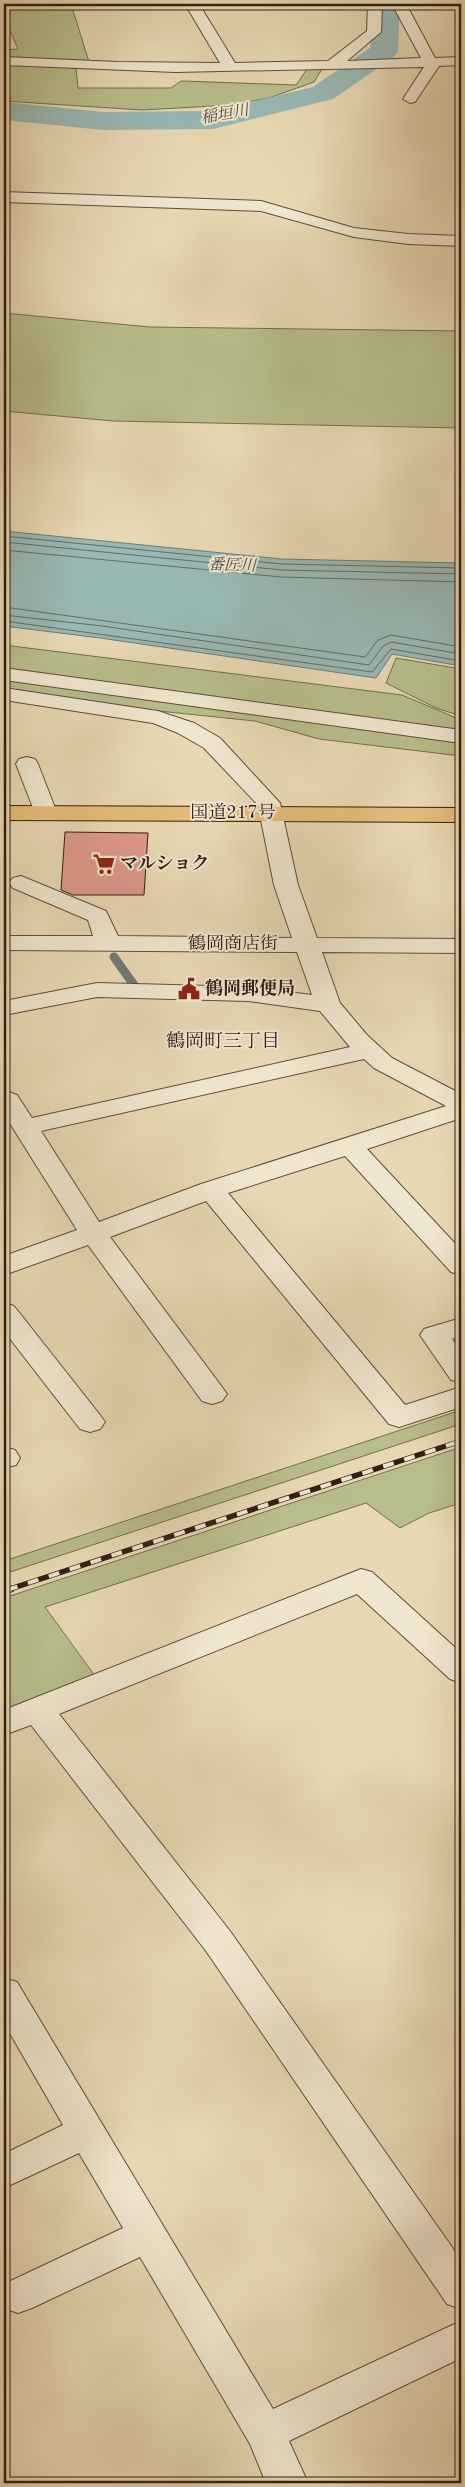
<svg xmlns="http://www.w3.org/2000/svg" width="465" height="2487" viewBox="0 0 465 2487" font-family="'Old Standard TT','Noto Serif JP',serif">
	<style>
		.green { fill: #b7be8b; stroke: #756e50 }
		.water { fill: #98b8b4; stroke: #707a74 }
		.lines { fill: none; stroke-linecap: round; stroke-linejoin: round }
		.shore { stroke: #666b64; stroke-width: 1 }
		.stream-far1 { stroke: #707a74; stroke-width: 7 }
		.stream { stroke: #707a74; stroke-width: 9 }
		.river { fill: #98b8b4; fill-rule: evenodd }
		.building { fill: #dd988b; stroke: #331e15 }
		.minor-casing { stroke: #604c3c; stroke-width: 2 }
		.highway-casing { stroke: #331e15; stroke-width: 2 }
		.minor { fill: #efe6ce; fill-rule: evenodd }
		.highway { fill: #e4bc7a; fill-rule: evenodd }
		.rail-far1-casing { stroke: #331e15; stroke-width: 5.5 }
		.rail-casing { stroke: #331e15; stroke-width: 7 }
		.rail-far1 { stroke: #efe6ce; stroke-width: 4; stroke-dasharray: 11; stroke-linecap: butt }
		.rail { stroke: #efe6ce; stroke-width: 5; stroke-dasharray: 15; stroke-linecap: butt }
		.labels { text-anchor: middle; dominant-baseline: central; stroke-width: 4; stroke-linejoin: round; paint-order: stroke }
		.far-water-label { font-size: 16px; font-style: italic; fill: #514c45; stroke: #efe6ce }
		.street-label { font-size: 18px; fill: #331e15; stroke: #efe6ce }
		.poi-label { font-size: 18px; font-weight: bold; fill: #331e15; stroke: #efe6ce; text-anchor: start }
		.neighbourhood-label { font-size: 19px; fill: #331e15; stroke: #efe6ce }
	</style>
	<rect width="100%" height="100%" fill="#e7d8b3"/>
	<filter id="stains"><feTurbulence type="fractalNoise" baseFrequency=".004" numOctaves="4"/><feColorMatrix values="0 0 0 0 .2 0 0 0 0 .09 0 0 0 0 .02 0 0 0 .5 -.17"/></filter>
	<radialGradient id="worn" r=".72"><stop offset=".6" stop-color="#630" stop-opacity="0"/><stop offset="1" stop-color="#630" stop-opacity=".3"/></radialGradient>
	<path class="green" d="M22 4H71L89 62 67 64 4 58V50L18 49 4 16V6Z
		M4 63 76 68 78 88H171L181 81 296 85 307 69H322L314 82 269 98 231 105 142 110 4 101Z
		M4 313 150 327 461 331V428L113 421 4 411Z
		M4 645 402 695 461 720V756L319 739 255 721 4 695Z
		M396 658 461 669V716L436 708 386 683Z
		M461 1410V1424L4 1574V1561Z
		M461 1447V1503L429 1513 400 1528 366 1503 45 1607 95 1676 4 1714V1598Z"/>
	<path class="water" d="M4 531 282 559 461 563V666L392 654 376 678 100 638 4 626Z"/>
	<g class="lines">
		<path class="shore" d="M4 536 282 564 461 568
			M4 542 282 570 461 574
			M4 550 281 577 461 582
			M4 607 365 657 378 640 391 635 461 647
			M4 615 102 626 369 665 383 646 391 642 461 654
			M4 621 372 672 391 649 461 661"/>
		<path class="stream-far1" d="M4 880 20 887"/>
		<path class="stream" d="M114 957 134 985"/>
		<path class="river" d="M374 4H400L398 51 394 57 333 99 213 129 103 130 4 120V102L103 112 213 111 313 87 370 48Z"/>
	</g>
	<path class="building" d="M65 832 148 833 144 895H73L61 890Z"/>
	<g class="lines">
		<g class="minor-casing">
			<path id="minor" d="M185 4H199L235 63 328 61 367 31 368 4H382L381 32 347 61 421 58 392 4H406L435 58 461 57V65L439 66 415 102 410 103 403 99 424 67 175 72 4 65V57L118 62 220 63Z
				M4 192 261 201 354 228 408 234 461 236V246L408 244 354 237 261 211 4 202Z
				M4 668 461 730V743L4 680Z
				M4 688 158 711 194 723 220 738 280 803 298 885 317 938 461 939V953L322 952 340 1003 367 1035 392 1058 461 1094V1118L367 1149 461 1250V1275L451 1272 345 1156 228 1193 405 1405 461 1387V1407L399 1427 389 1424 206 1201 110 1237 222 1387 227 1394 222 1401 212 1404 202 1401 88 1245 4 1275V1256L77 1230 4 1114V1090L17 1095 32 1118 350 1047 320 1011 248 1001 97 997 4 1015V1001L97 983 248 987 312 995 297 952 4 950V936H93L88 920 13 888 9 883 13 878 21 876 106 911 118 936 292 938 274 885 258 805 204 748 178 733 153 723 4 700ZM364 1059 374 1068 446 1106 201 1184 99 1222 41 1131Z
				M27 757 35 759 38 764 57 813 54 818 46 820 38 818 35 813 16 764 19 759Z
				M4 1303 14 1306 100 1415 105 1422 100 1429 90 1432 80 1429 4 1331Z
				M461 1318V1336L452 1339 461 1352V1382L451 1380 420 1335 424 1329Z
				M4 1447 15 1450 20 1458 16 1465 4 1468Z
				M361 1569 372 1572 461 1653V1683L450 1679 357 1594 59 1714 230 1931 461 2260V2309L447 2304 206 1951 31 1725 4 1735V1710Z
				M4 1978 17 1982 273 2409 461 2321V2358L289 2441 308 2483H266L250 2444 140 2257 32 2308 18 2313 4 2308V2284L123 2228 79 2153 4 2188V2154L63 2125 4 2023Z"/>
		</g>
		<g class="highway-casing">
			<path id="highway" d="M4 806 461 808V822L4 820Z"/>
		</g>
		<use href="#minor" class="minor"/>
		<use href="#highway" class="highway"/>
		<g class="rail-far1-casing">
			<path id="rail-far1" d="M7 1590 461 1441"/>
		</g>
		<g class="rail-casing">
			<path id="rail" d="M4 1591 11 1589"/>
		</g>
		<use href="#rail-far1" class="rail-far1"/>
		<use href="#rail" class="rail"/>
	</g>
	<defs>
		<g id="supermarket-bare" transform="scale(1.725)"><path d="M-6-5.5h2.5l.6 2H6L4.5 2H-2.5L-4.4-4H-6ZM-1.5 3.2a1.3 1.3 0 1 0 .1 0ZM3 3.2a1.3 1.3 0 1 0 .1 0Z" fill="#8f2418" stroke="#efe6ce" stroke-width="2.5" paint-order="stroke"/></g>
		<g id="civic-bare" transform="scale(1.725)"><path d="M-.6-6.5H3V-4.5H.6V-3L4-1V1h2V6H-6V1h2V-1L-.6-3ZM-1.2 2.5V6h2.4V2.5Z" fill="#8f2418" stroke="#efe6ce" stroke-width="2.5" paint-order="stroke"/></g>
	</defs>
	<g fill-rule="evenodd">
		<use href="#supermarket-bare" x="104" y="864"/>
		<use href="#civic-bare" x="189" y="989"/>
	</g>
	<g class="labels">
		<g class="far-water-label">
			<text transform="translate(225 115) rotate(-10)">稲垣川</text>
			<text transform="translate(232 566) rotate(2)">番匠川</text>
		</g>
		<g class="street-label">
			<text x="233" y="813">国道217号</text>
			<text x="233" y="944">鶴岡商店街</text>
		</g>
		<g class="poi-label">
			<text x="120" y="864">マルショク</text>
			<text x="205" y="989">鶴岡郵便局</text>
		</g>
		<g class="neighbourhood-label">
			<text x="223" y="1042">鶴岡町三丁目</text>
		</g>
	</g>
	<rect width="465" height="2487" fill="none" stroke="#e7d8b3" stroke-width="20"/>
	<rect x="5" y="5" width="455" height="2477" fill="none" stroke="#331e15" stroke-width="2.5"/>
	<rect x="10" y="10" width="445" height="2467" fill="none" stroke="#331e15"/>
	<rect width="100%" height="100%" filter="url(#stains)"/>
	<rect width="100%" height="100%" fill="url(#worn)"/>
</svg>
